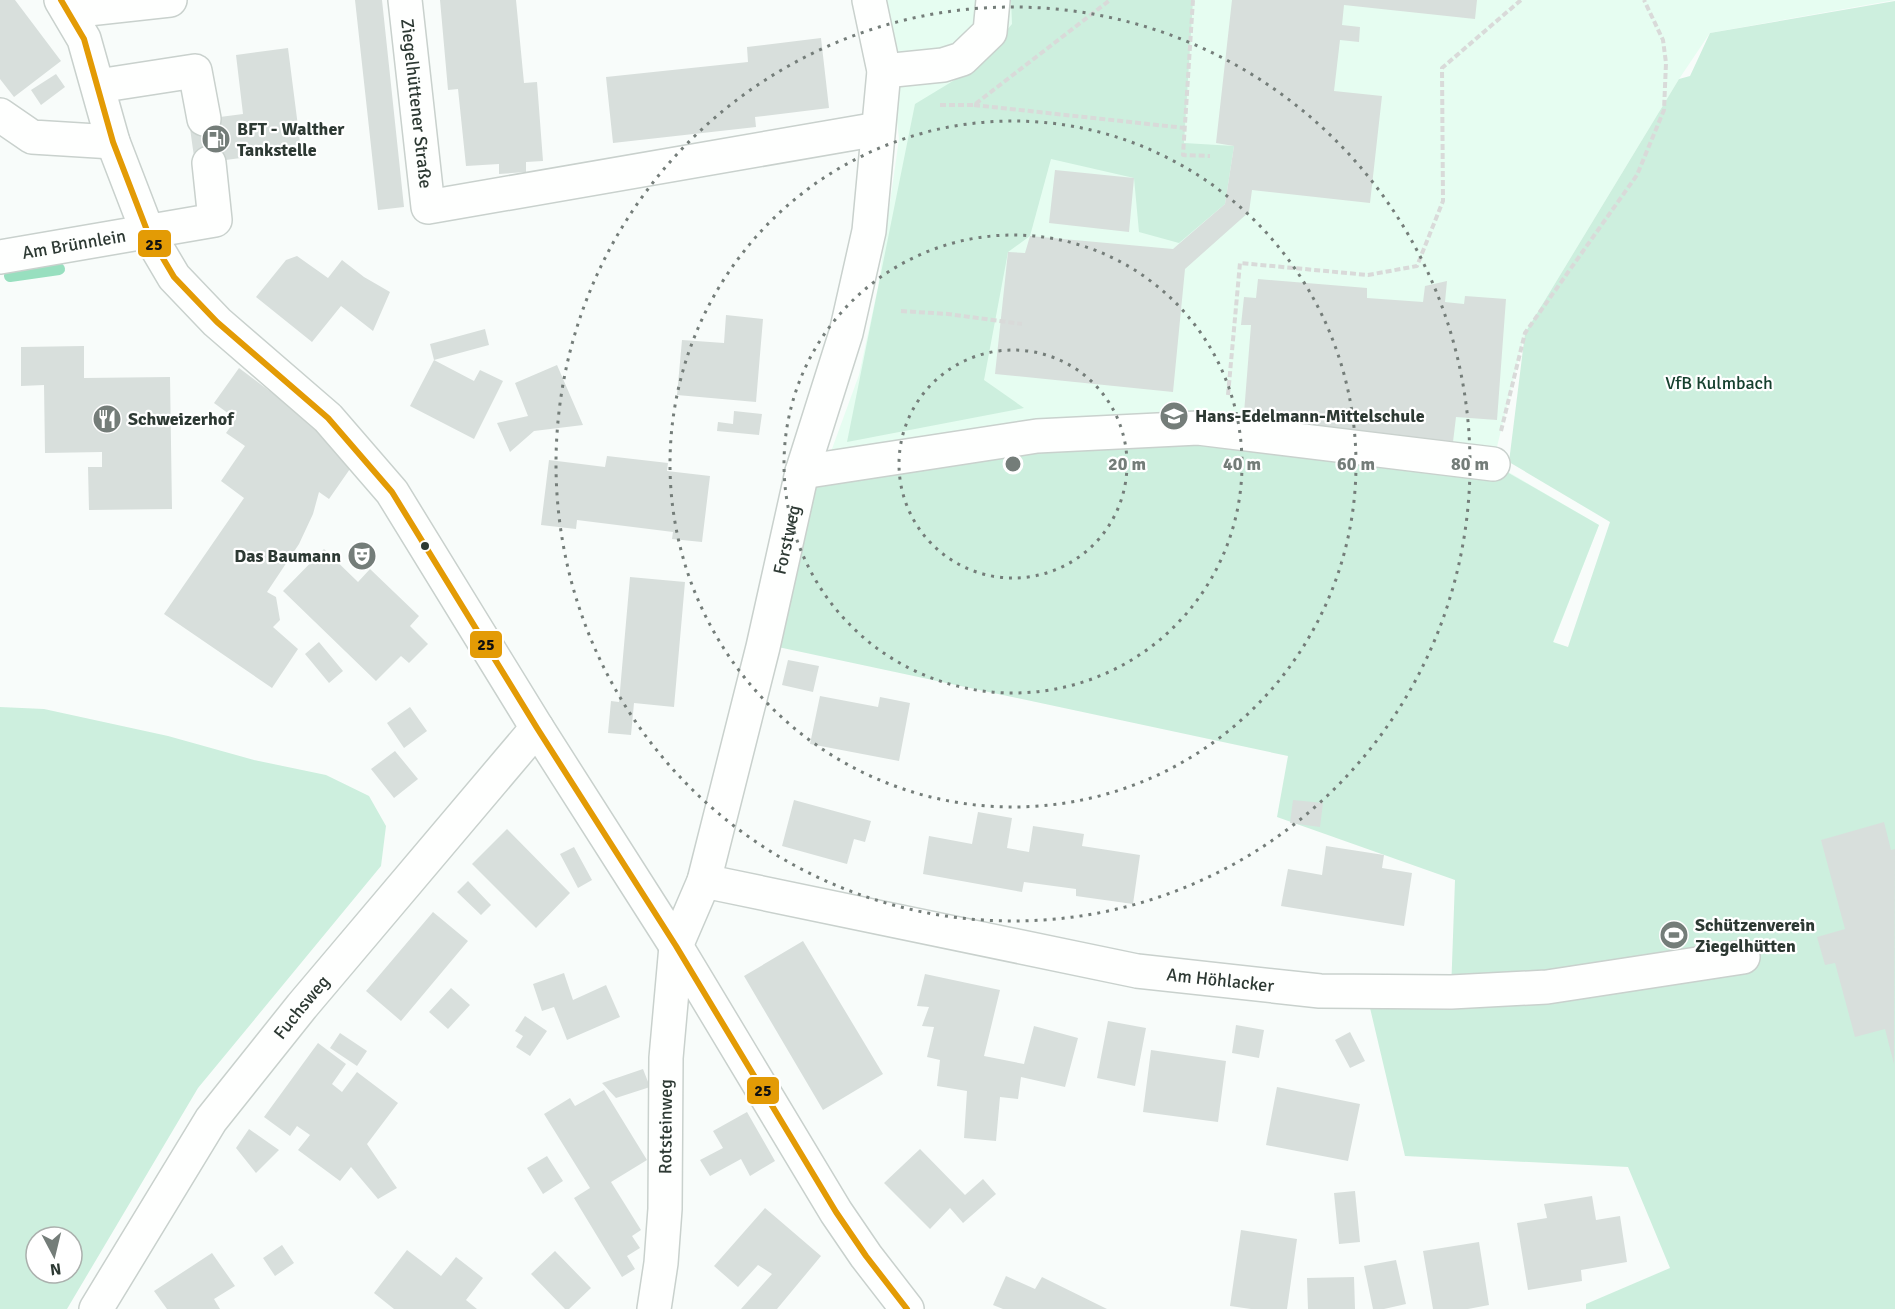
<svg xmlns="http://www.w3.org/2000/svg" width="1895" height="1309" viewBox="0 0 1895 1309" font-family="Signika,sans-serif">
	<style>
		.built { fill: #e6fdf1 }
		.green { fill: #cdefde; fill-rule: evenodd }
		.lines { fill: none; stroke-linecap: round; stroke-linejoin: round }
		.stream { stroke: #98dfbf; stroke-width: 12 }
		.building { fill: #d8dfdc }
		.minor-casing { stroke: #c9d1cd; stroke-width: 36 }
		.path { stroke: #d9dad9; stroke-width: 4; stroke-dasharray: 6 3; stroke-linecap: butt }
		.minor { stroke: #fefffe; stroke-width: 33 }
		.bus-1-casing { stroke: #fff; stroke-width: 10 }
		.bus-1 { stroke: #e39b05; stroke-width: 6 }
		.ring { fill: none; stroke: #747d79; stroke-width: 3; stroke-dasharray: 3 6 }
		.bus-dot { fill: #2d3933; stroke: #fff; stroke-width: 2 }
		.labels { text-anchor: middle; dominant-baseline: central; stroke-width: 4.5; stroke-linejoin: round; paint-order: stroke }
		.street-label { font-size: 18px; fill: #2d3933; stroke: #fff }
		.poi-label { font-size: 18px; font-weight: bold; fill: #2d3933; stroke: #fff; text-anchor: start }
		.park-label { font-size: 18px; fill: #15402e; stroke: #fff }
		.centre { fill: #747d79; stroke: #fff; stroke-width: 3 }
		.ring-label { font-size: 18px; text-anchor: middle; font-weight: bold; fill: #747d79; stroke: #fff; stroke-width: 4.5; stroke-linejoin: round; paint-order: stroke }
		.line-badge { stroke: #fff; stroke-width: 2 }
		.pale-badge-label { font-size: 16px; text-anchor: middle; font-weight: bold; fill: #111 }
	</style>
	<rect width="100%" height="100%" fill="#f8fcfa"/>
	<path class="built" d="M883 0H1895L1710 33 1679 79 1525 333 1493 463 1599 525 1553 643 829 457 859 375 878 287 899 139Z"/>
	<path class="green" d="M1011 0H1193L1184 143 1234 146 1225 204 1179 243 1139 232 1134 178 1051 159 1030 236 1008 252 984 380 1024 408 847 442 915 104 976 67 1012 24Z
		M1895 1V1309H1586V1304L1670 1268 1628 1167 1405 1156 1366 991 1451 992 1455 880 1277 817 1288 756 778 647 802 472 1198 428 1493 464 1599 525 1553 642 1568 647 1610 522 1509 462 1525 333 1679 79 1690 76 1710 33Z
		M0 707 44 709 168 736 254 760 326 775 369 796 386 826 381 866 198 1088 67 1309H0ZM36 1237H72V1273H36Z"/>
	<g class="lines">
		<path class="stream" d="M10 276 59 269"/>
	</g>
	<path class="building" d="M0 0H15L61 61 14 97 0 79Z
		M355 0H382L404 207 378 210Z
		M440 0H516L524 83 537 82 543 161 526 162V172L499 174V164L466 166 458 89 448 90Z
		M1232 0H1477L1475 19 1344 5 1342 25 1360 27 1359 42 1340 40 1334 91 1382 96 1370 203 1252 190 1249 212 1185 269 1173 392 995 374 1008 252 1025 253 1030 236 1173 249 1225 204 1234 146 1216 143Z
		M821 38 829 108 755 117 756 127 613 143 606 77 748 62 747 47Z
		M288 48 301 150 195 164 189 121 243 114 236 55Z
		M56 74 65 87 41 105 31 90Z
		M1055 170 1134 178 1129 232 1049 223Z
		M297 256 328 278 342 260 364 277 390 292 373 331 341 306 312 342 256 297 286 260Z
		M1258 279 1367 288V298L1423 302 1425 286 1447 281 1445 302 1464 304 1465 296 1506 299 1497 420 1456 417 1453 442 1281 428 1282 416 1244 413 1251 325H1241L1244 297 1256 298Z
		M726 315 763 319 756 402 677 395 682 340 724 343Z
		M485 329 489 345 434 360 430 344Z
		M84 346V378L170 377 172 509 89 510 88 467H102V452L45 453 44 385 21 386V347Z
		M434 360 474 381 480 370 503 381 474 439 410 406Z
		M557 365 583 425 534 431 510 452 497 423 528 416 515 383Z
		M239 368 304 417 352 466 329 499 319 492 313 514 299 544 267 592 276 597 280 620 273 627 298 649 272 688 164 614 244 498 221 481 245 446 226 433 236 419 214 403Z
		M734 411 762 414 759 435 717 431 718 422 733 424Z
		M607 456 668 463 667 471 710 476 702 542 672 539 673 532 577 520 576 529 541 525 549 460 605 467Z
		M324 549 358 582 370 569 419 616 410 626 428 644 409 663 401 656 376 681 283 591Z
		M630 577 685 582 674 707 634 703 631 735 608 733 611 701 619 702Z
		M319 642 343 671 329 683 305 654Z
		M788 660 819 666 813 692 782 685Z
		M820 696 878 707 880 697 910 703 899 761 810 744Z
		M410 707 427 731 404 748 387 723Z
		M395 751 418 779 394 798 371 769Z
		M794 800 871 821 865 842 854 839 847 864 782 846Z
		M1293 800 1323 803 1320 827 1290 823Z
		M978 812 1012 818 1007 848 1029 852 1033 826 1084 834 1082 846 1140 855 1133 904 1076 896V889L1024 882 1022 892 923 874 929 836 972 844Z
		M1884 822 1891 850 1895 849 1894 1064 1885 1029 1855 1037 1835 963 1825 965 1817 937 1845 929 1821 840Z
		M507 829 570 893 536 928 472 864Z
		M1326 846 1384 855 1382 868 1412 873 1404 926 1281 906 1288 869 1322 875Z
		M574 847 592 880 578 888 560 854Z
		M468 881 491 905 481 915 457 892Z
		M433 912 468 941 401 1021 366 991Z
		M803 941 883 1074 823 1110 744 976Z
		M564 973 573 1000 606 985 620 1017 567 1040 554 1007 542 1011 533 984Z
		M925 974 1000 990 984 1056 1024 1064 1034 1026 1078 1038 1065 1087 1021 1077 1018 1099 1000 1097 996 1141 964 1138 967 1091 937 1086 940 1060 927 1057 934 1027 922 1026 929 1007 917 1006Z
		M451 988 470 1005 448 1029 429 1012Z
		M525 1016 547 1031 530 1056 516 1047 523 1036 515 1031Z
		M1108 1021 1146 1028 1135 1086 1097 1078Z
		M1236 1025 1264 1030 1259 1058 1232 1053Z
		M1350 1032 1365 1061 1350 1068 1335 1040Z
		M340 1033 367 1051 357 1066 330 1048Z
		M318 1043 346 1064 332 1084 342 1092 357 1072 398 1103 367 1144 397 1188 378 1199 351 1167 340 1181 298 1150 310 1135 297 1126 290 1136 264 1117Z
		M1151 1050 1226 1061 1218 1122 1143 1112Z
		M643 1069 650 1087 616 1098 602 1083Z
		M1277 1087 1360 1104 1348 1161 1266 1145Z
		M604 1090 647 1160 611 1182 641 1230 632 1236 640 1248 627 1256 635 1269 622 1277 574 1198 590 1188 544 1114 570 1098 575 1106Z
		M747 1112 775 1161 750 1176 741 1159 710 1176 700 1160 723 1148 713 1131Z
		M249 1129 279 1150 256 1173 236 1148Z
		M920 1149 965 1195 983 1179 996 1194 963 1223 950 1208 930 1229 884 1183Z
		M547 1156 563 1181 543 1194 527 1168Z
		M1355 1191 1360 1242 1339 1244 1334 1193Z
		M1592 1196 1596 1220 1620 1216 1627 1262 1581 1270 1582 1281 1528 1290 1517 1223 1547 1218 1544 1204Z
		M765 1208 821 1256 777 1309H741L772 1274 758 1265 738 1287 714 1266Z
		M1241 1230 1297 1239 1287 1309H1251L1230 1306Z
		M1479 1242 1489 1305 1468 1309H1433L1423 1251Z
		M282 1245 294 1263 275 1276 263 1258Z
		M407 1250 441 1276 456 1257 483 1278 466 1300 477 1309H394L374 1293Z
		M555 1251 591 1288 569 1309H565L531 1274Z
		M212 1253 235 1286 214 1299 220 1309H167L154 1291Z
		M1396 1260 1406 1304 1384 1309H1373L1364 1266Z
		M1006 1276 1035 1289 1042 1277 1107 1309H1003L993 1305Z
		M1354 1277 1355 1309H1308L1307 1278Z"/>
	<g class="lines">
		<g class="minor-casing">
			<g id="minor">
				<path d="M61 0 84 39 113 142 148 233 174 277 217 322 328 418 392 492 537 728 676 946 836 1212 866 1256 907 1309"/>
				<path id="s1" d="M405 0 428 207 878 129"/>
				<path d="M88 9 170 0"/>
				<path d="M884 71 943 65 962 59 990 32 993 0"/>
				<path d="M98 86 195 71 204 119"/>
				<path d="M0 115 32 137 113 142"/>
				<path id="s2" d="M0 257 215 220 209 163"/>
				<path d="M802 472 1037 436 1198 428 1493 464"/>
				<path id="s3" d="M704 881 1137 971 1320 991 1451 992 1547 987 1743 957"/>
				<path id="s4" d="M96 1309 211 1120 302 1006 537 728"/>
				<path id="s5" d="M654 1309 661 1263 665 1209 666 1058 676 946 704 881 763 647 802 472 846 333 869 231 884 71 869 0"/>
			</g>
		</g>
		<path class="path" d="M1193 0 1183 155 1210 156
			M940 105H974L1110 0
			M974 105 1185 128
			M901 311 948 314 1022 324
			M1228 395 1240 263 1368 275 1417 266 1443 201 1442 68 1521 0
			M1501 431 1525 333 1637 175 1664 110 1666 63 1663 40 1644 0"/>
		<use href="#minor" class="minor"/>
		<g class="bus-1-casing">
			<path id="bus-1" d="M61 0 84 39 113 142 148 233 174 277 217 322 328 418 392 492 537 728 676 946 836 1212 866 1256 907 1309"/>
		</g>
		<use href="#bus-1" class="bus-1"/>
	</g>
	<g class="ring">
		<circle cx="1013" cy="464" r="114"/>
		<circle cx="1013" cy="464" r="229"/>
		<circle cx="1013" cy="464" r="343"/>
		<circle cx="1013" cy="464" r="457"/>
	</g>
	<defs>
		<g id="fuel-disc" transform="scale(1.5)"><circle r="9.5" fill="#747d79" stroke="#fff"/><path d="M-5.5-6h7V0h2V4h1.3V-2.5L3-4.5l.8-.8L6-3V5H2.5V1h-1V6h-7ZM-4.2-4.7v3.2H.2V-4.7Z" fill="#fff"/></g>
		<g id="school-disc" transform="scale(1.5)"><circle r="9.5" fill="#747d79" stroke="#fff"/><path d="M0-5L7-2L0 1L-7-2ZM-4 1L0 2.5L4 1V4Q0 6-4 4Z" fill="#fff"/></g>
		<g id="restaurant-disc" transform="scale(1.5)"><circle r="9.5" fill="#747d79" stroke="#fff"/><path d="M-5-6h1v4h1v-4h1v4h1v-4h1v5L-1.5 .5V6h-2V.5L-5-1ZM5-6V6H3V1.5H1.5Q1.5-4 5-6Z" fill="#fff"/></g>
		<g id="theatre-disc" transform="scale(1.5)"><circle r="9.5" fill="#747d79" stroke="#fff"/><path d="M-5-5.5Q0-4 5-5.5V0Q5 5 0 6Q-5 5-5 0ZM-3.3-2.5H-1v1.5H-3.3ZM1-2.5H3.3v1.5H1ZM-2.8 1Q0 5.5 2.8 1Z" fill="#fff"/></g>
		<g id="stadium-disc" transform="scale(1.5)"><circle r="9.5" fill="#747d79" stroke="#fff"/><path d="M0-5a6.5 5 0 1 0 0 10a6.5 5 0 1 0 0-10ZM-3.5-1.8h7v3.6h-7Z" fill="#fff"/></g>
	</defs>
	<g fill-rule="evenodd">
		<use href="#fuel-disc" x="216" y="139"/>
		<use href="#school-disc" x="1174" y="416"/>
		<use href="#restaurant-disc" x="107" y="419"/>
		<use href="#theatre-disc" x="362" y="556"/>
		<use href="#stadium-disc" x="1674" y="935"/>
	</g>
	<circle class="bus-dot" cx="425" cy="546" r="5"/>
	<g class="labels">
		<g class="street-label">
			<text stroke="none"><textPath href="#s1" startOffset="104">Ziegelhüttener Straße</textPath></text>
			<text stroke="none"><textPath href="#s2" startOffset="75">Am Brünnlein</textPath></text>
			<text stroke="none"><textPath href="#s5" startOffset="786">Forstweg</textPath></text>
			<text stroke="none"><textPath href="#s3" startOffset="526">Am Höhlacker</textPath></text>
			<text stroke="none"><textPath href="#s4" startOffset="366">Fuchsweg</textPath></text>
			<text stroke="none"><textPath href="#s5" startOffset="183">Rotsteinweg</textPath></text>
		</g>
		<g class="poi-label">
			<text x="237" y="129">BFT - Walther<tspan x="237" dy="21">Tankstelle</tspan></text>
			<text x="1195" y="416">Hans-Edelmann-Mittelschule</text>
			<text x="128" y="419">Schweizerhof</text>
			<text x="341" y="556" text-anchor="end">Das Baumann</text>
			<text x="1695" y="925">Schützenverein<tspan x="1695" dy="21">Ziegelhütten</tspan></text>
		</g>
		<g class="park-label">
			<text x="1719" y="383">VfB Kulmbach</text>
		</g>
	</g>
	<circle cx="1013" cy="464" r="9" class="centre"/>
	<g class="ring-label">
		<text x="1127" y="470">20 m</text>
		<text x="1242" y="470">40 m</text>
		<text x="1356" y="470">60 m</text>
		<text x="1470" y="470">80 m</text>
	</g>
	<g class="line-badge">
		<rect x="137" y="229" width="35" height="29" rx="6" fill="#e39b05"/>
		<rect x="469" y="630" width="34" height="29" rx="6" fill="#e39b05"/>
		<rect x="746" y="1076" width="34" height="29" rx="6" fill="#e39b05"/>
	</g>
	<g class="pale-badge-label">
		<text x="154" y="250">25</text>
		<text x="486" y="650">25</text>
		<text x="763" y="1096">25</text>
	</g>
	<g transform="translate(54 1255) rotate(173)"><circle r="28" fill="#ffffff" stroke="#abb0ad" stroke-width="1.5"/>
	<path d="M0-4.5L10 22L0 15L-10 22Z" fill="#747d79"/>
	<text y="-9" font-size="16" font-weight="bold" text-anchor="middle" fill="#2d3933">N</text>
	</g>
</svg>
